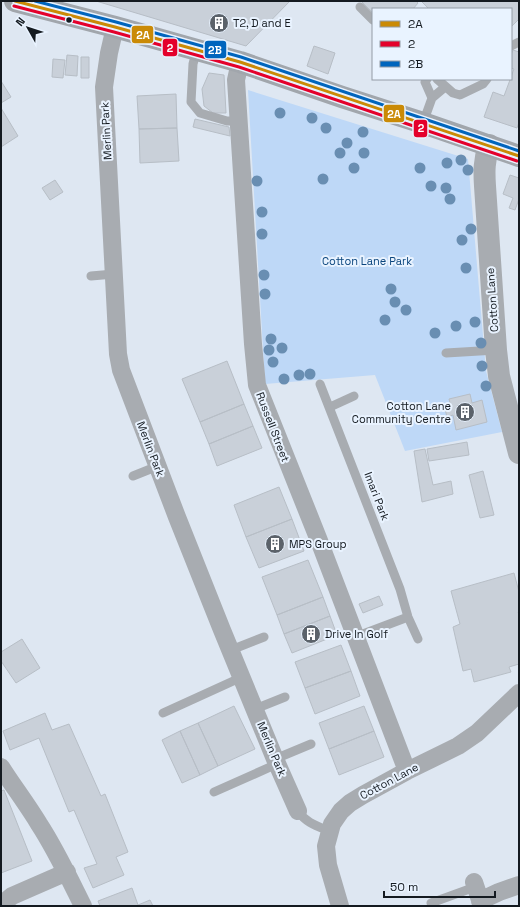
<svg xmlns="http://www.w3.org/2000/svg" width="520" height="907" viewBox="0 0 520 907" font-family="'Space Grotesk',sans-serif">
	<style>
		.green { fill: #bed8f7 }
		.building { fill: #c9d0d9; stroke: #b7bec6 }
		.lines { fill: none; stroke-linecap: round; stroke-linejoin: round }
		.service { stroke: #a8acb1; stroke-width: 9 }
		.minor { stroke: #a8acb1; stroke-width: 18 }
		.tertiary { stroke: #a8acb1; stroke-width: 22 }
		.primary { stroke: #a1a6ac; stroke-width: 22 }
		.bus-1-casing { stroke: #e9f3ff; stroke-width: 6 }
		.bus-2-casing { stroke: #e9f3ff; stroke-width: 6 }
		.bus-3-casing { stroke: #e9f3ff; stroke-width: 6 }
		.bus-1 { stroke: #ca8a06; stroke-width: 3 }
		.bus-2 { stroke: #e4002b; stroke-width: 3 }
		.bus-3 { stroke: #0065bd; stroke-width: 3 }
		.tree { fill: #698eb2 }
		.bus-dot { fill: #141a20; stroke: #e9f3ff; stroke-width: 1.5 }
		.labels { text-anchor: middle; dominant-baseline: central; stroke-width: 4; stroke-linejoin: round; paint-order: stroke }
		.poi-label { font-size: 11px; fill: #141a20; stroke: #e9f3ff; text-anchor: start }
		.street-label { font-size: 11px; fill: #141a20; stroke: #e9f3ff }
		.park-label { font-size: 11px; fill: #0a457e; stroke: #e9f3ff }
		.line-badge { stroke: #e9f3ff; stroke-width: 1.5 }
		.badge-label { font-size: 11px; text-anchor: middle; font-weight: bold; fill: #fff }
	</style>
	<rect width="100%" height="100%" fill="#dee7f2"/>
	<path class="green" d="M248 90 468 159 486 371 502 432 405 451 375 375 265 384Z"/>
	<path class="building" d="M96 1H290L246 46Z
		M361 1H416L418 3 413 9H373V13Z
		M421 1H519V19L511 27V9H429Z
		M314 46 335 53 328 74 307 66Z
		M513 50 519 52V122L517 128 484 117 493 92 504 96 514 69 511 68V55Z
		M67 55 78 56 77 76 65 75Z
		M81 57H89V78H81Z
		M53 59 65 60 63 78 52 77Z
		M209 73 224 75 226 113H213L204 106 202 89Z
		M1 81 11 97 1 103Z
		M176 94 177 128 139 129 137 96Z
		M1 108 18 136 1 147Z
		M195 119 229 127 230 136 193 127Z
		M177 128 179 161 140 163 139 129Z
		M510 175 519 178V199L515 210 509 208 513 198 503 194Z
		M55 180 63 192 50 200 42 188Z
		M227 361 244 404 200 422 182 379Z
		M470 394 472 403 482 400 487 422 456 430 453 415 447 417 445 409 451 407 449 399Z
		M244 404 253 426 209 444 200 422Z
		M253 426 262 448 217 466 209 444Z
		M467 442 469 455 429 461 427 449Z
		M425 449 433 485 451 481 453 494 422 502 414 451Z
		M483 471 494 515 480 518 469 475Z
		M279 487 292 519 246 537 234 505Z
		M292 519 304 551 259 568 246 537Z
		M308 560 323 597 277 615 262 577Z
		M514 573 519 592V612H518L519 615V664L509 667 511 672 474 682 471 669 463 671 453 627 460 624 451 591Z
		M379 596 383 605 363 613 359 604Z
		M323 597 330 616 284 634 277 615Z
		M330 616 337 635 292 653 284 634Z
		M22 639 40 668 16 683 1 661V652Z
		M341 645 351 671 305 688 295 662Z
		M351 671 360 696 315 714 305 688Z
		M234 706 255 749 218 766 198 723Z
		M364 706 374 731 329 749 319 723Z
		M45 713 52 730 69 724 101 796 105 794 128 852 116 857 124 875 93 888 84 868 97 864 74 810 69 812 39 738 10 750 3 731Z
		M198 723 218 766 200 775 180 731Z
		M180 731 200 775 182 783 162 740Z
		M374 731 384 757 339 775 329 749Z
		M4 790 32 861 1 873V791Z
		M132 888 138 905 150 900 153 906H100L98 901Z"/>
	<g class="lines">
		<path class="service" d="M360 7 373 20
			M511 46 519 42
			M197 49 193 64 191 102 200 113 227 121H239
			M427 79 425 82 432 98 445 87
			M437 79 453 93 460 95 483 84 487 79
			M423 123 432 98
			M91 276 114 274
			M446 353 496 350
			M320 384 400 589 408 617 418 639
			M330 407 354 396
			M133 476 158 466
			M355 637 408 617
			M231 650 264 637
			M255 709 285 697
			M163 713 242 677
			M275 759 311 744
			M214 792 277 764
			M298 811C306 823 317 826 329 831
			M431 903 475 887"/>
		<path class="minor" d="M115 27 109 53 104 87 118 354 121 370 177 517 222 630 275 759 298 811
			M240 62 236 80 253 344 257 385 318 538 407 771
			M1 767C13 786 27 804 39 824 56 850 69 878 83 906
			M474 882 482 906
			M480 901 499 892 519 885
			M1 905 12 896 67 872
			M340 906 328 865 326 846 332 824 341 811 350 803 363 795 407 771 458 746 477 733 519 693"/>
		<path class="tertiary" d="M489 145C484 161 484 171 485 186L496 350 499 376 519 453"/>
		<path class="primary" d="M15 1 115 27 240 62 342 97 423 123 519 156"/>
		<g class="bus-1-casing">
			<path id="bus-1" d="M15 1 115 27 240 62 519 156"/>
		</g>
		<g class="bus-2-casing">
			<path id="bus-2" d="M14 6 114 32 239 67 517 161"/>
		</g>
		<g class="bus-3-casing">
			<path id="bus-3" d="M35 1 116 22 241 57 519 151"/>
		</g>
		<use href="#bus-1" class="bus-1"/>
		<use href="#bus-2" class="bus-2"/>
		<use href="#bus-3" class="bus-3"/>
	</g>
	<g class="tree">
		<circle cx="280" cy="113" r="5.5"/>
		<circle cx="312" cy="118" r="5.5"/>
		<circle cx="326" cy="128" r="5.5"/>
		<circle cx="363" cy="132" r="5.5"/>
		<circle cx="347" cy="143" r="5.5"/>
		<circle cx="340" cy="153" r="5.5"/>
		<circle cx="364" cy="153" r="5.5"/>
		<circle cx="461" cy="160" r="5.5"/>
		<circle cx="447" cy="163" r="5.5"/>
		<circle cx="354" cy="168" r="5.5"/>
		<circle cx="420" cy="168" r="5.5"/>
		<circle cx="468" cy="170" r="5.5"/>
		<circle cx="323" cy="179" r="5.5"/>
		<circle cx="257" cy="181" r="5.5"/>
		<circle cx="431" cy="186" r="5.5"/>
		<circle cx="446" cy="188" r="5.5"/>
		<circle cx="450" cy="199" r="5.5"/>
		<circle cx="262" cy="212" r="5.5"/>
		<circle cx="471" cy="229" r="5.5"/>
		<circle cx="262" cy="234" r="5.5"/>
		<circle cx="462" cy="240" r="5.5"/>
		<circle cx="466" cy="268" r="5.5"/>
		<circle cx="264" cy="275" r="5.5"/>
		<circle cx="391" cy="289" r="5.5"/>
		<circle cx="265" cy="294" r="5.5"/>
		<circle cx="395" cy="302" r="5.5"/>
		<circle cx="406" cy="310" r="5.5"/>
		<circle cx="385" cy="320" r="5.5"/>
		<circle cx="475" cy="322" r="5.5"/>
		<circle cx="456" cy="326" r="5.5"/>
		<circle cx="435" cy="333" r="5.5"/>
		<circle cx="271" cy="339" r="5.5"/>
		<circle cx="481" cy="343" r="5.5"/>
		<circle cx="282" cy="348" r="5.5"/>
		<circle cx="269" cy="350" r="5.5"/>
		<circle cx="273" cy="362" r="5.5"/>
		<circle cx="482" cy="366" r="5.5"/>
		<circle cx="310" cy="374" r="5.5"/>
		<circle cx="299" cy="375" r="5.5"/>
		<circle cx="284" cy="379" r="5.5"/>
		<circle cx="486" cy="386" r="5.5"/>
	</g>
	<defs>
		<g id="building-disc" transform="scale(1)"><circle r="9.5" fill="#5b626a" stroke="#e9f3ff"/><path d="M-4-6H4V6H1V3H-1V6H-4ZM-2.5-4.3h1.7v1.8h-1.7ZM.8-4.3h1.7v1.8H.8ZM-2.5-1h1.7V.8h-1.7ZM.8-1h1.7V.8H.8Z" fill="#fff"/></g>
	</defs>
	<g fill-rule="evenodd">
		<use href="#building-disc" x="219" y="23"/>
		<use href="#building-disc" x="465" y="412"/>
		<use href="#building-disc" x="275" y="544"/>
		<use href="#building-disc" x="311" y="634"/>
	</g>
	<circle class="bus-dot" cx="69" cy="20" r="3.5"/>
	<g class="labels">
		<g class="poi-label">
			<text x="233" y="23">T2, D and E</text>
			<text x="451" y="406" text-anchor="end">Cotton Lane<tspan x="451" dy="13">Community Centre</tspan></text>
			<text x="289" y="544">MPS Group</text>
			<text x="325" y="634">Drive In Golf</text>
		</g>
		<g class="street-label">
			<text transform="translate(106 131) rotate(-93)">Merlin Park</text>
			<text transform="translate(492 300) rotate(-94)">Cotton Lane</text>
			<text transform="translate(273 427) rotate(69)">Russell Street</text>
			<text transform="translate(151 449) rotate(69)">Merlin Park</text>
			<text transform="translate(377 496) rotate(69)">Imari Park</text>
			<text transform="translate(272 749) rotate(67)">Merlin Park</text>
			<text transform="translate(389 781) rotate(-28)">Cotton Lane</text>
		</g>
		<g class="park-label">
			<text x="367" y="261">Cotton Lane Park</text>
		</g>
	</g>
	<g class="line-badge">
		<rect x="131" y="25" width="23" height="19" rx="4" fill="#ca8a06"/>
		<rect x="162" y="38" width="16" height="19" rx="4" fill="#e4002b"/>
		<rect x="204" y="40" width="23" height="19" rx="4" fill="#0065bd"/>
		<rect x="383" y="104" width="22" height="19" rx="4" fill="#ca8a06"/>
		<rect x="413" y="119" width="15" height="19" rx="4" fill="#e4002b"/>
	</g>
	<g class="badge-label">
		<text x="143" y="39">2A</text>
		<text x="170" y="52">2</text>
		<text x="215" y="54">2B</text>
		<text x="394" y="118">2A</text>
		<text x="421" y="132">2</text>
	</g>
	<rect width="520" height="907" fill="none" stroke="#141a20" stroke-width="4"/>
	<rect x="372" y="8" width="140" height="72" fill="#e9f3ff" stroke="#949ca6"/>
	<rect x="380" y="21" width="20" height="6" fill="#ca8a06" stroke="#949ca6"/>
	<text x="408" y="28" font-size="12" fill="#141a20">2A</text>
	<rect x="380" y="41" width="20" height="6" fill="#e4002b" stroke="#949ca6"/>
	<text x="408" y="48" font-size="12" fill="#141a20">2</text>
	<rect x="380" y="61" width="20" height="6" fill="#0065bd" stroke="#949ca6"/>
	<text x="408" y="68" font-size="12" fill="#141a20">2B</text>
	<g transform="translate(28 28) rotate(309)" stroke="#e9f3ff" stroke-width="3" paint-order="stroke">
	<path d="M0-3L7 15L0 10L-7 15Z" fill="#141a20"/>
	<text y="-6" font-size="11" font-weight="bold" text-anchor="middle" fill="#141a20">N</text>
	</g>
	<path d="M384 891v6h111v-6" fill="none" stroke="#141a20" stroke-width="2"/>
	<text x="390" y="891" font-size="12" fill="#141a20" stroke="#e9f3ff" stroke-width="3" paint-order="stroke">50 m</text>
</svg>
